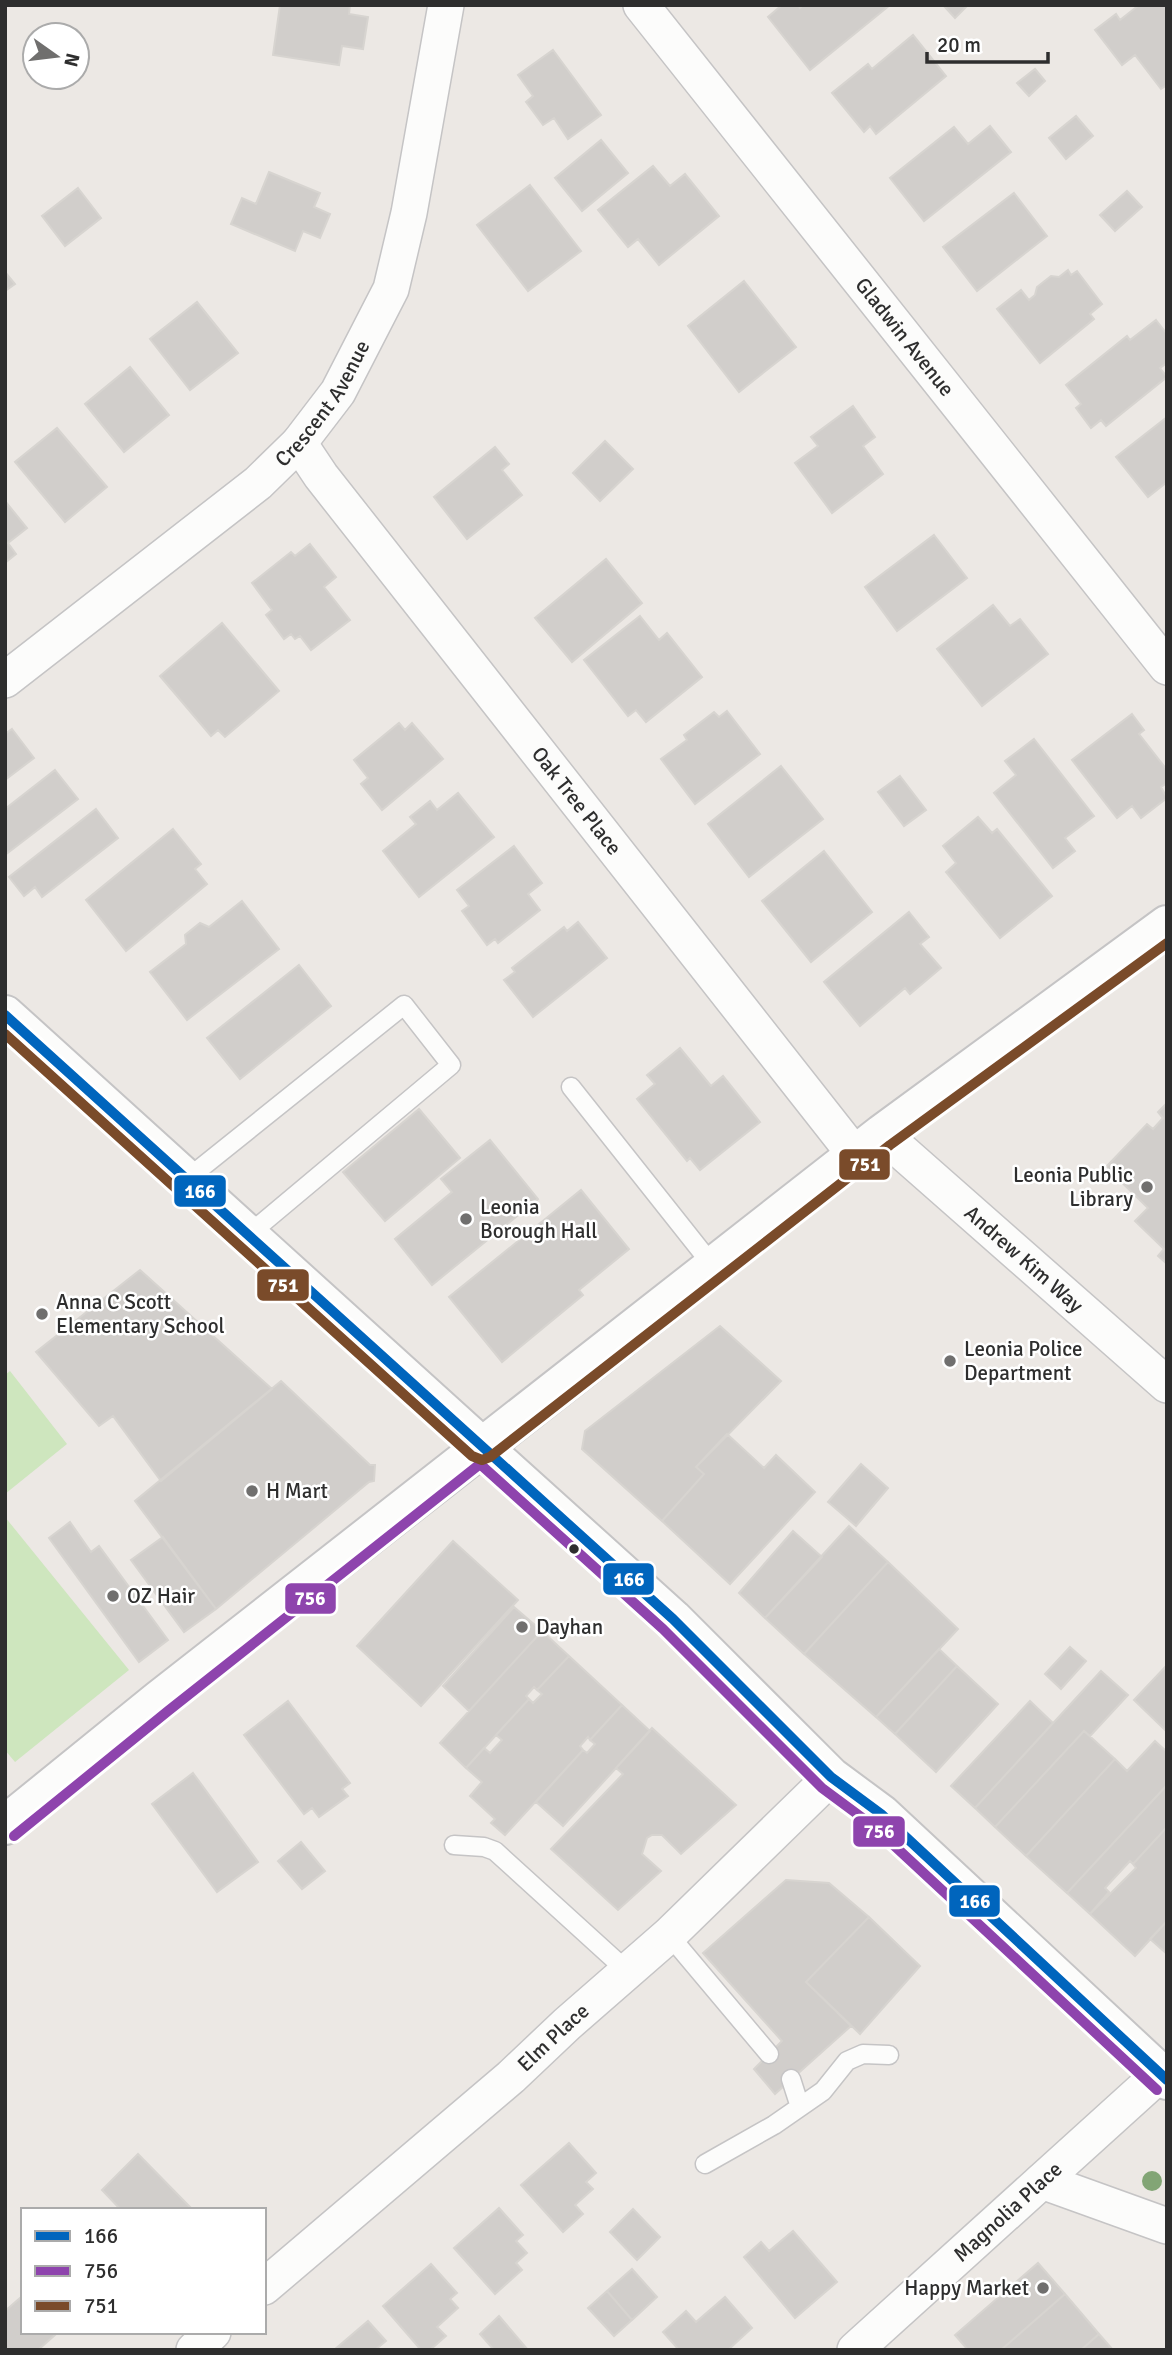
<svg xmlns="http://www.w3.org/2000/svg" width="1172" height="2355" viewBox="0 0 1172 2355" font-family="Signika,sans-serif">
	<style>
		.green { fill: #cee6be }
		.building { fill: #d1cecb; stroke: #d7d4d0; stroke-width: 2 }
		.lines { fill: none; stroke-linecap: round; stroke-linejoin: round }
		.service-casing { stroke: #c5c4c5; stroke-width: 21 }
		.minor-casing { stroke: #c5c4c5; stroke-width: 38 }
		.tertiary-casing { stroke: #c5c4c5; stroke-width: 42 }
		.secondary-casing { stroke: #c5c4c5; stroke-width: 42 }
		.service { stroke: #fcfcfb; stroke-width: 18 }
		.minor { stroke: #fcfcfb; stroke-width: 35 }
		.tertiary { stroke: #fcfcfb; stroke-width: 38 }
		.secondary { stroke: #fcfcfb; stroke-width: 38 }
		.bus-1-casing { stroke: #fff; stroke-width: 16 }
		.bus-2-casing { stroke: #fff; stroke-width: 16 }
		.bus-3-casing { stroke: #fff; stroke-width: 16 }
		.bus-1 { stroke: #0065bd; stroke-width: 10 }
		.bus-2 { stroke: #8e44ad; stroke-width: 10 }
		.bus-3 { stroke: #7a4b2a; stroke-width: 10 }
		.tree { fill: #82a575 }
		.poi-dot { fill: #706f6e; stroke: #fff; stroke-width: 2.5 }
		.bus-dot { fill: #2e2e2e; stroke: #fff; stroke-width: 2.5 }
		.labels { text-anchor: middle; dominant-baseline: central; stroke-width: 5; stroke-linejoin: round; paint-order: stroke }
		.street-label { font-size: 21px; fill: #2e2e2e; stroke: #fff }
		.poi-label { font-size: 21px; fill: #2e2e2e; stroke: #fff; text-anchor: start }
		.line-badge { stroke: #fff; stroke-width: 2.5 }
		.badge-label { font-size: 19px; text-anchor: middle; font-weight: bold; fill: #fff }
	</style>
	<rect width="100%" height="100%" fill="#ece8e4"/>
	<path class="green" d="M10 1371 67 1444 5 1494V1375Z
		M5 1517 129 1670 15 1762 5 1750Z"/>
	<path class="building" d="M280 5H350L349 14 368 17 363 49 342 46 339 65 273 55Z
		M782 5H798L800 8 803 5H890L810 70 768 17Z
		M943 5H968L955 18Z
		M1139 5H1167V85L1161 89 1135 55 1122 65 1095 30 1116 14 1120 20Z
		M913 35 946 76 876 134 870 126 864 132 832 93 868 64 872 69Z
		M553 50 601 115 568 139 554 118 543 125 526 102 533 96 518 75Z
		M1035 69 1045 81 1029 96 1017 83Z
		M1076 116 1093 136 1066 159 1049 138Z
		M990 126 1011 152 924 221 890 178 954 127 968 144Z
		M601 140 628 173 582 211 555 178Z
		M653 166 670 186 685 174 719 216 659 265 638 239 628 247 598 210Z
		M269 172 320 193 314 207 330 214 320 238 303 231 295 251 231 224 242 198 256 204Z
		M530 185 581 251 528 291 477 225Z
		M78 188 101 218 65 246 42 216Z
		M1127 191 1142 207 1115 231 1100 215Z
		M1014 193 1047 236 977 291 943 247Z
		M1068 270 1071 275 1077 271 1102 304 1090 314 1094 319 1040 363 997 309 1021 290 1029 300 1035 295 1037 287 1051 276 1059 277Z
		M5 272 15 284 5 291Z
		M744 281 796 347 739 392 688 326Z
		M197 302 238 353 190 390 150 339Z
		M1156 320 1167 334V363L1160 368 1167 377 1106 426 1101 420 1091 428 1076 408 1081 404 1066 385 1127 336 1130 340Z
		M130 367 169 415 124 452 85 404Z
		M853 406 875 437 863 446 883 474 832 513 795 463 818 446 811 437Z
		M1167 417V482L1148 497 1116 457Z
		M57 428 107 487 65 522 15 462Z
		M605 441 633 469 600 501 573 473Z
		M495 447 509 464 502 470 522 495 467 539 434 497Z
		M5 501 27 528 8 543 16 554 5 563Z
		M934 535 967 578 897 631 865 587Z
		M310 544 336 577 324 587 350 620 311 650 300 636 295 639 291 634 284 639 266 615 272 610 252 583 291 552 295 556Z
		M606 559 642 603 572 662 535 618Z
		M993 605 1010 626 1020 619 1048 654 982 706 937 649Z
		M640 616 659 640 667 633 702 677 646 722 636 710 628 716 584 660Z
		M222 623 279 691 225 737 218 730 211 736 160 676Z
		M727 711 760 754 695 804 661 759 687 740 684 735 714 712 719 717Z
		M1132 714 1144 730 1139 734 1167 770V783L1161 787 1167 798 1141 818 1132 806 1117 818 1072 760Z
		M399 723 405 730 412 723 443 759 382 810 361 784 368 778 354 760Z
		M12 729 34 758 5 780V734Z
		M1034 739 1094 816 1065 838 1075 851 1053 868 994 793 1016 775 1005 761Z
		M781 766 823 819 749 877 708 824Z
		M55 770 78 799 5 855V809Z
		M900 776 926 810 904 826 878 792Z
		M458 793 494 837 419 897 383 851 416 824 410 817 430 801 437 810Z
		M96 809 118 838 42 897 35 887 24 896 9 877Z
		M978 817 992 833 997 829 1052 896 1000 938 946 872 956 863 943 846Z
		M173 829 201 864 195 869 207 884 126 951 86 900Z
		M514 846 542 883 528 894 540 910 498 943 495 939 487 945 462 911 469 906 457 890Z
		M824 851 872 912 811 962 762 901Z
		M242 901 279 949 187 1020 150 972 186 944 185 935 200 923 209 927Z
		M909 912 929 937 920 944 941 968 910 994 905 988 860 1026 824 982Z
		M578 922 607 958 533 1017 504 980 515 972 512 968 564 927 567 931Z
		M299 965 331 1006 240 1079 207 1038Z
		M680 1048 711 1086 723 1076 760 1122 700 1170 690 1158 687 1161 637 1099 655 1084 647 1075Z
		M1167 1103V1264L1158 1256 1164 1249 1135 1221 1148 1208 1106 1167 1147 1124 1153 1129 1163 1118 1158 1112Z
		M419 1109 460 1158 385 1221 343 1172Z
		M490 1140 538 1199 432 1285 395 1239 452 1192 441 1179Z
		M581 1190 629 1249 579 1290 583 1295 502 1362 449 1297Z
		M140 1270 272 1389 161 1481 113 1416 99 1426 36 1352Z
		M720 1326 781 1381 696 1467 704 1474 662 1521 582 1449 585 1431Z
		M281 1381 370 1465H375L374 1481 369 1482 216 1609 135 1501Z
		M727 1434 764 1468 776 1455 815 1492 730 1584 662 1521 704 1474 696 1467Z
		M861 1464 888 1488 856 1526 828 1502Z
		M70 1522 91 1552 99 1546 168 1640 139 1662 49 1538Z
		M849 1526 888 1562 804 1654 765 1618Z
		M793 1531 822 1557 765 1618 739 1593Z
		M163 1537 216 1609 184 1632 131 1560Z
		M453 1541 518 1600 421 1706 357 1646Z
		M888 1562 958 1629 876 1717 804 1654Z
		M514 1607 542 1631 469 1711 443 1686Z
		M542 1631 569 1656 537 1690 534 1687 526 1696 529 1699 466 1768 440 1743Z
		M1070 1647 1086 1661 1061 1689 1045 1674Z
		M939 1649 957 1666 895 1734 876 1717Z
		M569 1656 622 1705 590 1740 588 1737 580 1746 583 1750 505 1835 491 1823 495 1819 470 1796 482 1782 466 1768 484 1748 490 1753 502 1740 496 1735 529 1699 533 1703 542 1694 537 1690Z
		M1167 1665V1732L1134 1700Z
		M957 1666 998 1704 936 1772 895 1734Z
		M1101 1671 1128 1695 1090 1736 1084 1731 995 1827 975 1808Z
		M288 1701 350 1783 342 1789 348 1796 319 1817 312 1808 304 1814 244 1735Z
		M1030 1701 1053 1723 975 1808 951 1786Z
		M622 1705 650 1731 563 1826 536 1802 583 1750 587 1753 595 1744 590 1740Z
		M652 1728 736 1805 681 1854 662 1835H652L647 1838 642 1854 661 1871 618 1910 551 1849 623 1774 616 1768Z
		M1084 1731 1115 1759 1026 1856 995 1827Z
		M1155 1741 1167 1752V1785L1067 1893 1026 1856 1115 1759 1127 1771Z
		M193 1773 258 1862 217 1892 152 1804Z
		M1167 1785V1827L1133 1864 1130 1861 1105 1888 1109 1892 1090 1914 1067 1893Z
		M1167 1827V1921L1135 1956 1090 1914 1136 1868 1133 1864Z
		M301 1842 325 1871 302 1889 278 1861Z
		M786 1880 829 1883 869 1917 806 1982 851 2026 775 2094 754 2069 782 2041 703 1953Z
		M869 1917 920 1966 860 2034 806 1982Z
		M1167 1921V1954L1150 1939Z
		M569 2143 596 2173 586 2182 593 2189 575 2205 583 2214 563 2232 521 2185Z
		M138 2154 192 2209 191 2210H121L102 2190Z
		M499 2208 523 2235 516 2241 527 2253 516 2263 522 2270 495 2294 454 2248Z
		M633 2209 660 2237 637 2260 610 2232Z
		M793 2231 837 2282 795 2318 744 2257 761 2242 769 2251Z
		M1038 2263 1065 2294 1001 2350H968L955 2335Z
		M431 2264 457 2293 450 2299 458 2308 437 2327 446 2336 430 2350H421L383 2306Z
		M632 2269 657 2297 632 2320 607 2291Z
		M607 2291 632 2320 614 2336 588 2308Z
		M1065 2294 1099 2334 1081 2350H1001Z
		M21 2297 23 2299V2332L56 2334 38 2350H5V2311Z
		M725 2297 752 2328 728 2350H679L663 2332 686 2311 696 2322Z
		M499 2316 528 2350H494L480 2334Z
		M368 2321 386 2341 375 2350H334Z
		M1099 2334 1113 2350H1081Z"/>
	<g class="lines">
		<g class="service-casing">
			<path id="service" d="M571 1087 713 1266
				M187 1179 404 1005 451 1065 248 1235
				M454 1845 484 1847 495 1851 627 1971
				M669 1935 769 2054
				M791 2079 800 2107
				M705 2164 774 2125 823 2091 847 2061 863 2054 889 2055"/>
		</g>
		<g class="minor-casing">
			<g id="minor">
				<path id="s1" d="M641 5 1167 667"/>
				<path id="s2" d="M299 443 321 476 856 1156"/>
				<path id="s3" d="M5 680 258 483 299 443 338 392 391 289 409 213 446 5"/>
				<path id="s4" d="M882 1134 1167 1385"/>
				<path d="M1042 2181 1167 2226"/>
				<path id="s5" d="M264 2287 511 2077 567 2024 669 1935 831 1777"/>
				<path d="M194 2350 213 2332"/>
				<path id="s6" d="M855 2350 1160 2074"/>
			</g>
		</g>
		<g class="tertiary-casing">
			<path id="tertiary" d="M481 1446 673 1619 831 1777 881 1814 1167 2080"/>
		</g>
		<g class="secondary-casing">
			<path id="secondary" d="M5 1015 481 1446
				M5 1825 159 1700 882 1134 1167 925"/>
		</g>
		<use href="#service" class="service"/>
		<use href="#minor" class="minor"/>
		<use href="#tertiary" class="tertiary"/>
		<use href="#secondary" class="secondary"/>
		<g class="bus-1-casing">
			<path id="bus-1" d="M5 1015 673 1619 831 1777 881 1814 1167 2080"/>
		</g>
		<g class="bus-2-casing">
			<path id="bus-2" d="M14 1836 168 1711 480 1464 663 1629 822 1788 872 1825 1157 2090"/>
		</g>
		<g class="bus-3-casing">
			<path id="bus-3" d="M5 1034 472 1456 482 1460 490 1457 890 1145 1167 943"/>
		</g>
		<use href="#bus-1" class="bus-1"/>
		<use href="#bus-2" class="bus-2"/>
		<use href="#bus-3" class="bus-3"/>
	</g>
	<circle class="tree" cx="1152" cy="2181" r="10"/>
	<g class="poi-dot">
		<circle cx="1147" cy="1187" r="7"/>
		<circle cx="466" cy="1219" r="7"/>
		<circle cx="42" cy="1314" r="7"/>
		<circle cx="950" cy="1361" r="7"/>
		<circle cx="252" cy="1491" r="7"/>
		<circle cx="113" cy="1596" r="7"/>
		<circle cx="522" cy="1627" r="7"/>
		<circle cx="1043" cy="2288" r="7"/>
	</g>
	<circle class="bus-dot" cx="574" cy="1549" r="6"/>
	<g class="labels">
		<g class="street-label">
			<text stroke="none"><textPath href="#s1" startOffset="424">Gladwin Avenue</textPath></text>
			<text stroke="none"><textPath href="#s3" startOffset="424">Crescent Avenue</textPath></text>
			<text stroke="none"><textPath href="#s2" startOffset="453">Oak Tree Place</textPath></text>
			<text stroke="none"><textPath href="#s4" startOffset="189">Andrew Kim Way</textPath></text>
			<text stroke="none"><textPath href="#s5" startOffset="382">Elm Place</textPath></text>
			<text stroke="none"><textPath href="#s6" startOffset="206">Magnolia Place</textPath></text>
		</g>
		<g class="poi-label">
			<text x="1133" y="1175" text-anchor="end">Leonia Public<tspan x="1133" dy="24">Library</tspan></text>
			<text x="480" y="1207">Leonia<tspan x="480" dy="24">Borough Hall</tspan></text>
			<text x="56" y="1302">Anna C Scott<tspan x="56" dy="24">Elementary School</tspan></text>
			<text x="964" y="1349">Leonia Police<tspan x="964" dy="24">Department</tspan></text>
			<text x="266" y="1491">H Mart</text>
			<text x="127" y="1596">OZ Hair</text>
			<text x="536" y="1627">Dayhan</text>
			<text x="1029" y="2288" text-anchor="end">Happy Market</text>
		</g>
	</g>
	<g class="line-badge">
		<rect x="838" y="1148" width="53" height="33" rx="7" fill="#7a4b2a"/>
		<rect x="173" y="1174" width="54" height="34" rx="7" fill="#0065bd"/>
		<rect x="256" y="1268" width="54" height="34" rx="7" fill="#7a4b2a"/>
		<rect x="602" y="1562" width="53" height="34" rx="7" fill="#0065bd"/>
		<rect x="284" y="1582" width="53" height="33" rx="7" fill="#8e44ad"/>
		<rect x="852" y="1815" width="54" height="33" rx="7" fill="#8e44ad"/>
		<rect x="948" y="1884" width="53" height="34" rx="7" fill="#0065bd"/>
	</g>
	<g class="badge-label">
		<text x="865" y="1171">751</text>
		<text x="200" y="1198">166</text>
		<text x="283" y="1292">751</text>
		<text x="629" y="1586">166</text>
		<text x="310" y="1605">756</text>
		<text x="879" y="1838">756</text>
		<text x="975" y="1908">166</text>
	</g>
	<rect width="1172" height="2355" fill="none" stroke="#2e2e2e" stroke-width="14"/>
	<rect x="21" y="2208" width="245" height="126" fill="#ffffff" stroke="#ababab" stroke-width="2"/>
	<rect x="35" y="2231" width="35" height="10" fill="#0065bd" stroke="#ababab" stroke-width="2"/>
	<text x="84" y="2243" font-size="21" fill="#2e2e2e">166</text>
	<rect x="35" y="2266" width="35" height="10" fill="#8e44ad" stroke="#ababab" stroke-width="2"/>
	<text x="84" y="2278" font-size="21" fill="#2e2e2e">756</text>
	<rect x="35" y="2301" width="35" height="10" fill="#7a4b2a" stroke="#ababab" stroke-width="2"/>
	<text x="84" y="2313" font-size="21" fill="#2e2e2e">751</text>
	<g transform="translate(56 56) rotate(104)"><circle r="33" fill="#ffffff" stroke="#ababab" stroke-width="2"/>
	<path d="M0-5L12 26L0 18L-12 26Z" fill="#706f6e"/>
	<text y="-10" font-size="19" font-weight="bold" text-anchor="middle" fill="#2e2e2e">N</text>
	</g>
	<path d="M927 52v10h121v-10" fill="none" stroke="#2e2e2e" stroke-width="3.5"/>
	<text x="937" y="52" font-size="21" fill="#2e2e2e" stroke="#ffffff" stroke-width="5" paint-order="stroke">20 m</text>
</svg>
